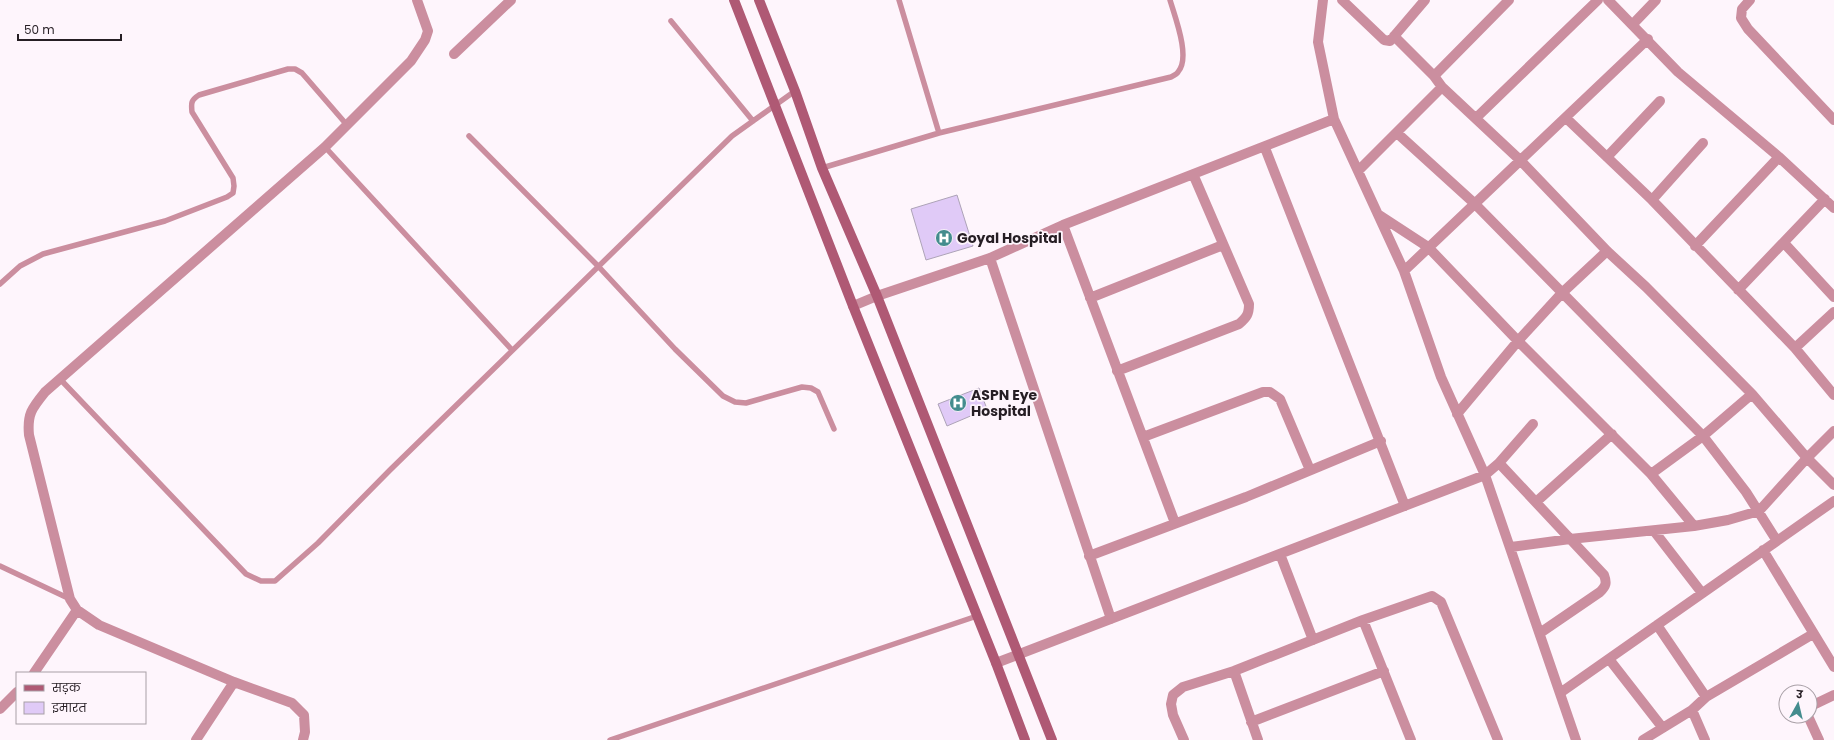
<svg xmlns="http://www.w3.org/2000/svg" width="1834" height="740" viewBox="0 0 1834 740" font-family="Poppins,'Noto Sans Devanagari',sans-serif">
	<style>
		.building { fill: #e0caf7; stroke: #ada3b7 }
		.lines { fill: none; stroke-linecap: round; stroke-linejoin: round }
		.service { stroke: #cb8e9f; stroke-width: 5.5 }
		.minor { stroke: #cb8e9f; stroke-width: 10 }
		.secondary { stroke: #af5974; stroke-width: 10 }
		.labels { text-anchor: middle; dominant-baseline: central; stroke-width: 3.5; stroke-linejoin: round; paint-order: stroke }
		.poi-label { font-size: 14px; font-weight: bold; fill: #261e24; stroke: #fef5fc; text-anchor: start }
	</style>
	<rect width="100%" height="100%" fill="#fef5fc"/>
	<path class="building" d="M957 195 973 246 926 260 911 209Z
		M979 388 987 409 947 426 938 404Z"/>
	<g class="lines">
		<path class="service" d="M671 21 753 121
			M939 133 1171 77C1173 76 1177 74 1178 72 1191 58 1175 17 1170 0
			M469 136 598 266 675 349 723 396 735 402 746 403 802 387 811 388 818 392 834 429
			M325 147 512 350
			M822 168 939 133 899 0
			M0 284 20 266 43 254 165 221 227 197 233 193 234 186 233 178 192 112C191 103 191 100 199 95L288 69H295L302 73 347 125
			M60 379 246 574 261 581H275L318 543 390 470 732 136 795 91
			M0 566 70 599
			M610 740 977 616"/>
		<path class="minor" d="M1323 0 1318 42 1334 119 1404 271 1441 377 1485 475 1576 740
			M1342 0 1384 40 1390 41 1425 0
			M1608 0 1678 72 1779 157 1834 208
			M1750 0 1742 9 1741 18 1748 29 1834 120
			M1633 24 1656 0
			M1394 36 1434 76 1442 87 1520 160 1607 251 1646 287 1752 394 1807 458 1834 485
			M454 54 511 0
			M1434 76 1509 0
			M1476 118 1598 0
			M1566 118 1652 200 1795 348 1834 395
			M1397 133 1474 203 1703 436 1746 492 1777 541
			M1265 148 1405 506
			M1607 157 1660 101
			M1359 170 1442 87
			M1652 200 1703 143
			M1379 215 1428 247 1518 341 1651 474 1694 526
			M1063 225 1175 523
			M1784 243 1834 297
			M1695 246 1779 157
			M990 258 1111 619
			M1404 271 1648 39
			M1738 290 1825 199
			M1090 298 1223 245
			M853 306 877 296 990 258 1063 225 1334 119
			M1795 348 1834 312
			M1117 371 1239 324C1247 317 1249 314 1249 304L1193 174
			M1457 414 1518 341 1562 293 1607 251
			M1143 437 1263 392H1270L1280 399 1310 470
			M1499 463 1604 575C1607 583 1606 586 1600 592L1540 633
			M1651 474 1703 436 1752 394
			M1536 502 1612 434
			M1654 531 1702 593
			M1511 547 1570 539 1694 526 1728 520 1759 511 1807 458 1834 431
			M1763 550 1834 667
			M1280 554 1313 640
			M1089 556 1246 497 1381 441
			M1363 620 1411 740
			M1657 625 1706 697
			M1609 659 1662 727
			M996 663 1485 475 1499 463 1533 424
			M1234 671 1258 740
			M34 673 77 610
			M1560 693 1834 501
			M0 709 17 692
			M1810 709 1811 706 1834 695
			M1692 710 1705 740
			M1808 716 1819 740
			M1251 722 1384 671
			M196 740 234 682
			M303 740 305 732 304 715 292 703 234 682 99 625 77 610 70 599 29 435C27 414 32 408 45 392L325 147 411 61 425 40 428 31 417 0
			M1184 740 1173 715 1171 704 1173 695 1183 687 1234 671 1363 620 1432 596 1441 602 1498 740
			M1643 740 1692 710 1706 697 1813 634"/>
		<path class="secondary" d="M734 0 853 306 996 663 1025 740
			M759 0 795 91 822 168 877 296 1052 740"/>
	</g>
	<defs>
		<g id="hospital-disc" transform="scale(0.9)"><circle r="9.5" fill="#448c8e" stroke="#fef5fc"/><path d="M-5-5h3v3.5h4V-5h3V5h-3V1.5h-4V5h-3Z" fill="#fff"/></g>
	</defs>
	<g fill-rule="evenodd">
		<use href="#hospital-disc" x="944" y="238"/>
		<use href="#hospital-disc" x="958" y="403"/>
	</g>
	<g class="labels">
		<g class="poi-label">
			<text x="957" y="238">Goyal Hospital</text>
			<text x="971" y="395">ASPN Eye<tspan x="971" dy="16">Hospital</tspan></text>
		</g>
	</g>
	<rect x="16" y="672" width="130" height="52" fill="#fef5fc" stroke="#a89fa6"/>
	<rect x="24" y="685" width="20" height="6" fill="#af5974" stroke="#a89fa6"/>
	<text x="52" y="692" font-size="12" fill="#261e24">सड़क</text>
	<rect x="24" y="702" width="20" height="12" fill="#e0caf7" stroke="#a89fa6"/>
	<text x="52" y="712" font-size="12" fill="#261e24">इमारत</text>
	<g transform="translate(1798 704) rotate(8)"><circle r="19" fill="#fef5fc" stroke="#a89fa6"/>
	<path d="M0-3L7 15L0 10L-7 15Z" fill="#448c8e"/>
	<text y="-6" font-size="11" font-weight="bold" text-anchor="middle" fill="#261e24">उ</text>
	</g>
	<path d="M18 34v6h103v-6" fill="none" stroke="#261e24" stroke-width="2"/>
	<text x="24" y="34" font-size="12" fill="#261e24" stroke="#fef5fc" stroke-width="3" paint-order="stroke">50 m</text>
</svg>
